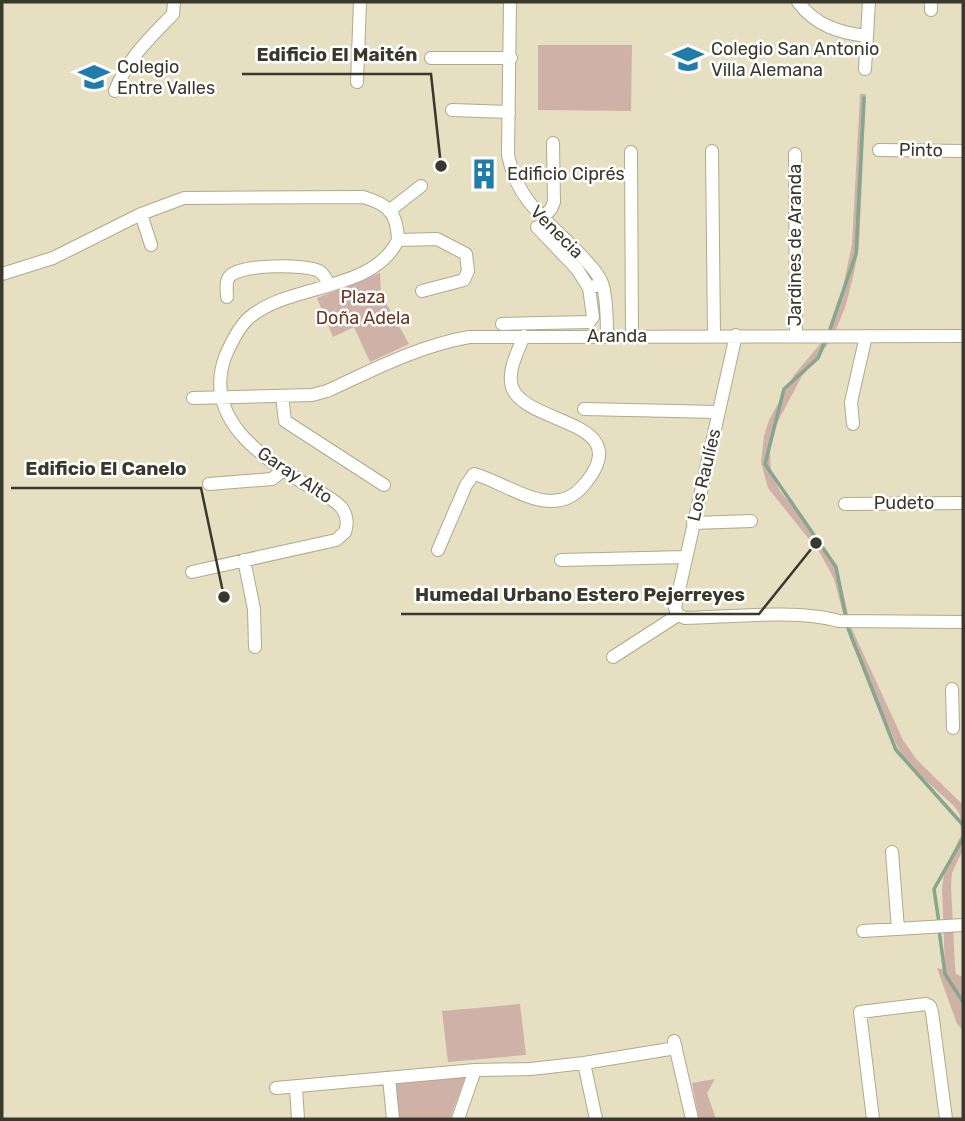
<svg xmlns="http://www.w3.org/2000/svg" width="965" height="1121" viewBox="0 0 965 1121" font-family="Rubik,sans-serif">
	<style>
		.green { fill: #d0b1a7 }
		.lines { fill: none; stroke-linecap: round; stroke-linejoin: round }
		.stream { stroke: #86a68d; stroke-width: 3.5 }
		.minor-casing { stroke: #b0aa8d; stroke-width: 14 }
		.minor { stroke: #fff; stroke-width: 12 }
		.labels { text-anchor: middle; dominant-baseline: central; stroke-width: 5; stroke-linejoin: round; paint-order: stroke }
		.poi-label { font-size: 18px; fill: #3a382c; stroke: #fff; text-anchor: start }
		.street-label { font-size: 18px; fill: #3a382c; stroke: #fff }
		.park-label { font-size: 18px; fill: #6b3623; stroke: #fff }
		.leader { fill: none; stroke: #3a382c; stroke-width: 2.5 }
		.callout-dot { fill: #3a382c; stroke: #fff; stroke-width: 2.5 }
		.callout-label { font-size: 19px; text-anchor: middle; font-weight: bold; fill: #3a382c; stroke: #fff; stroke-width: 5; stroke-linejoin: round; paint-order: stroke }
	</style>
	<rect width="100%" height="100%" fill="#e6dfc2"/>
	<path class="green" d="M538 45H632L631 111 538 110Z
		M860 94H866L859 247 854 273 845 308 832 339 802 376 775 427 770 451 771 474 780 491 814 533 838 570 851 627 903 740 917 760 963 805V849L952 873 951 886 955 968 956 974 963 977V1035L961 1028 957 1024 937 968 945 970 942 887 945 869 961 835 960 815 954 806 913 769 899 750 850 639 834 579 820 553 768 488 761 462 764 436 769 420 794 375 826 337 840 301 852 244Z
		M380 273 381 294 409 344 370 362 354 327 333 337 317 298Z
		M520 1004 526 1055 448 1062 442 1011Z
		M466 1075 450 1119H399L396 1082Z
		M715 1079 707 1093 716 1119H699L692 1083Z"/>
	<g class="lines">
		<path class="stream" d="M829 332 856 254 864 98
			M826 339 818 358 784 389 765 464 836 567 848 628 896 750 963 825
			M939 923 934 889 963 838
			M939 930 945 974 963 1002"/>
		<g class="minor-casing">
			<path id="minor" d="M510 2 508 155C517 201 546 219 577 251 586 261 599 273 603 286 607 302 607 320 607 336
				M798 2C815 25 839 33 867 36
				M931 10V2
				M431 58H511
				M865 69 869 2
				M357 82 360 2
				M115 91C127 59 150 38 173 14L174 2
				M452 110 509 112
				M879 150 963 151
				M712 151 714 335
				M631 152 632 336
				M795 154 796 336
				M389 211 421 186
				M141 214 151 245
				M543 217 551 209 554 202 553 143
				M537 227 577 269 589 288 595 286
				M398 240 437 239 466 254 468 271 464 280 422 291
				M2 274 53 258 141 214 184 198 363 197C388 204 397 212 398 240 373 292 291 283 250 317 239 326 231 343 225 357 203 419 261 456 305 484 317 491 332 497 341 507 347 514 348 524 345 532L336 540 192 572
				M227 297C227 291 225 281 230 276 242 264 305 264 319 271 324 274 326 279 329 284
				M502 324 589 322 593 317 589 288
				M282 396 285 421 384 485
				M193 398 312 395 327 391C373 370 418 346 469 337L963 336
				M584 409 718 412
				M853 424 851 402 866 336
				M209 484 272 479 283 470
				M845 504 963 503
				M693 523 751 521
				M438 550 466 485 474 474C508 483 552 522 583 486 641 419 525 426 512 387 507 371 518 351 524 336
				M244 560 254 609 255 647
				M561 560 686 557
				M678 615 675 608 736 335
				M678 615 685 618C730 617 797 609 839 621L963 622
				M613 657 678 615
				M952 689 953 728
				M892 852 898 929
				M863 931 963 925
				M674 1041 692 1119
				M584 1063 596 1119
				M389 1078 393 1119
				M276 1088 475 1070 531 1069 584 1063 676 1048
				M296 1088 298 1119
				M458 1119 475 1070
				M873 1119 860 1012 926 1004 930 1006 932 1012 946 1119"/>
		</g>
		<use href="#minor" class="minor"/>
	</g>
	<defs>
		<g id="school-bare" transform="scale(2.415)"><path d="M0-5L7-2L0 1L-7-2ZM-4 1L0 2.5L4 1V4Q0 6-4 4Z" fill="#207dab" stroke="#fff" stroke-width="2.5" paint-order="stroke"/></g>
		<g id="building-bare" transform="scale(2.415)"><path d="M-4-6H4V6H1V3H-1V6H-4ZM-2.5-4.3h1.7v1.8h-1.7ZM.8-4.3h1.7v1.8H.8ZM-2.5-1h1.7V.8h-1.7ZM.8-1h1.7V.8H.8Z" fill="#207dab" stroke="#fff" stroke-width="2.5" paint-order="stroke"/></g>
	</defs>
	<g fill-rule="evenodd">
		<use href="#school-bare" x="688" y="59"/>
		<use href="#school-bare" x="94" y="77"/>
		<use href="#building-bare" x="484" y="174"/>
	</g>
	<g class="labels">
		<g class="poi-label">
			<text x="711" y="49">Colegio San Antonio<tspan x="711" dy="21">Villa Alemana</tspan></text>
			<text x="117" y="67">Colegio<tspan x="117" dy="21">Entre Valles</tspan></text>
			<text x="507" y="174">Edificio Ciprés</text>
		</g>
		<g class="street-label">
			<text transform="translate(921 150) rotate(1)">Pinto</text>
			<text transform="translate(557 232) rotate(45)">Venecia</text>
			<text transform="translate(795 245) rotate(-90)">Jardines de Aranda</text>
			<text x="617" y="336">Aranda</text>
			<text transform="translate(295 475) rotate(34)">Garay Alto</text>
			<text transform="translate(704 475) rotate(-77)">Los Raulíes</text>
			<text x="904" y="503">Pudeto</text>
		</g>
		<g class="park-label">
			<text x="363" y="297">Plaza<tspan x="363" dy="21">Doña Adela</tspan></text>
		</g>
	</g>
	<path class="leader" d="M441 166L431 74H242M224 597L201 488H11M816 543L759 614H401"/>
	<g class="callout-dot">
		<circle cx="441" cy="166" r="7"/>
		<circle cx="224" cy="597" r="7"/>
		<circle cx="816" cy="543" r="7"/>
	</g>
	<g class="callout-label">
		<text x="337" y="61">Edificio El Maitén</text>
		<text x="106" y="475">Edificio El Canelo</text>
		<text x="580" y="601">Humedal Urbano Estero Pejerreyes</text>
	</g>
	<rect width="965" height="1121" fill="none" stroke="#3a382c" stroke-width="7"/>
</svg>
